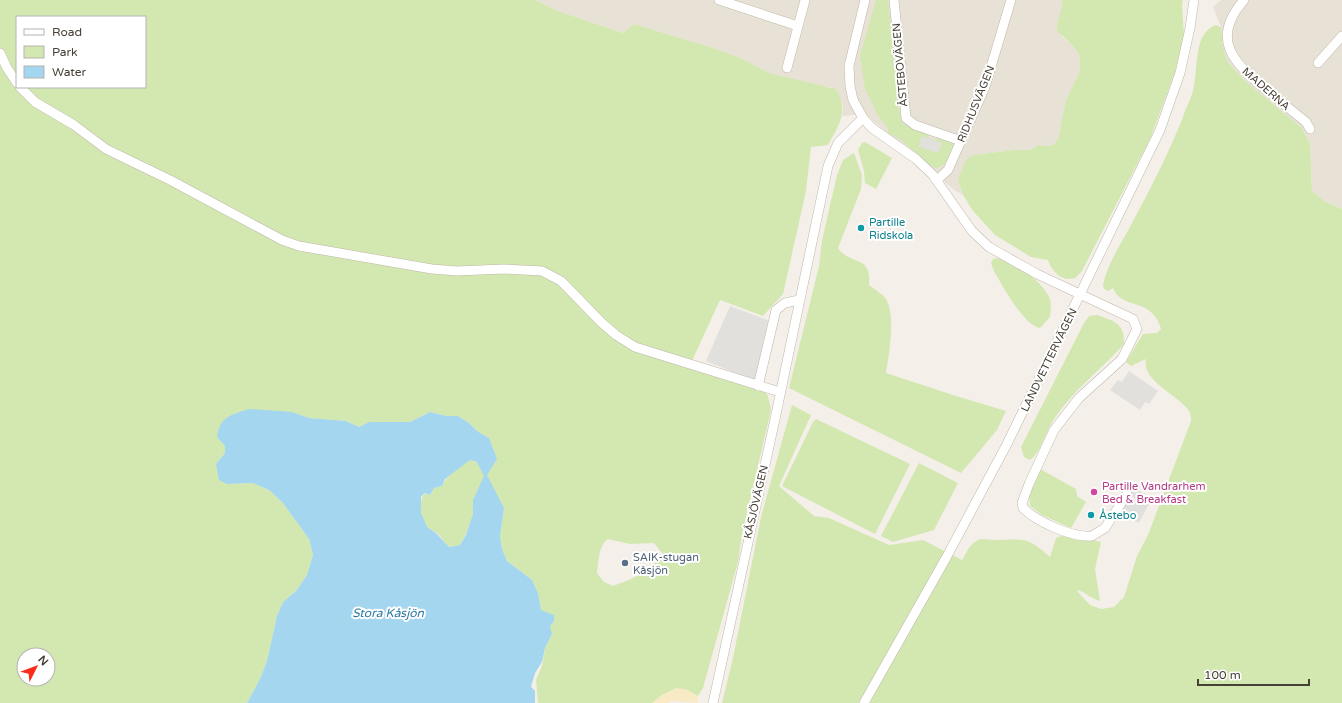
<svg xmlns="http://www.w3.org/2000/svg" width="1342" height="703" viewBox="0 0 1342 703" font-family="'Varela Round',sans-serif">
	<style>
		.residential { fill: #e8e1d6 }
		.green { fill: #d3e8b1; fill-rule: evenodd }
		.sand { fill: #f8eac4 }
		.parking { fill: #e2e0dd }
		.water { fill: #a4d6f0; fill-rule: evenodd }
		.lines { fill: none; stroke-linecap: round; stroke-linejoin: round }
		.minor-casing { stroke: #bfb7aa; stroke-width: 10 }
		.minor { stroke: #fff; stroke-width: 9 }
		.culture-dot { fill: #0f9aa8; stroke: #fff; stroke-width: 1.5 }
		.hotel-dot { fill: #d1479c; stroke: #fff; stroke-width: 1.5 }
		.service-dot { fill: #5c6f8a; stroke: #fff; stroke-width: 1.5 }
		.labels { text-anchor: middle; dominant-baseline: central; stroke-width: 4; stroke-linejoin: round; paint-order: stroke }
		.street-label { font-size: 11px; fill: #474036; stroke: #fff }
		.culture-label { font-size: 11px; fill: #0d838f; stroke: #fff; text-anchor: start }
		.hotel-label { font-size: 11px; fill: #b23c85; stroke: #fff; text-anchor: start }
		.service-label { font-size: 11px; fill: #4e5e75; stroke: #fff; text-anchor: start }
		.water-label { font-size: 12px; font-style: italic; fill: #2c78a4; stroke: #fff }
	</style>
	<rect width="100%" height="100%" fill="#f4efe8"/>
	<path class="residential" d="M535 0H1062V8L1057 25 1062 37 1072 45 1079 54 1080 71 1066 100 1058 139 1054 144 1048 146 1039 145 1030 150H1014L973 155 958 180 963 195 954 190 865 114 842 116 843 106 831 87 815 86 769 73 743 59 716 49 634 24 623 33 558 11Z
		M1221 0H1342V209L1326 202 1312 191 1310 144 1302 128 1243 79 1227 61 1223 47 1221 27 1213 7Z"/>
	<path class="green" d="M0 0H535L558 11 623 33 634 24 716 49 743 59 769 73 836 89C849 112 839 125 828 145L811 147 806 191 783 294 763 316 720 300 690 365 763 390 768 396 771 410 742 534 738 562 703 688 698 696 685 689 662 695 652 703H538L536 680 542 666 545 648 552 634 541 610 538 593 532 580 507 561 502 549 500 536 504 508 490 484 480 486C474 495 475 503 473 513 472 524 465 536 460 545L449 547C444 543 442 537 437 533 434 531 431 530 428 528 419 521 418 501 425 493L430 495 434 488 442 486C447 474 460 467 470 460L477 462 481 469 489 438 477 431 469 423 458 416H446L430 412 410 422H369L359 427 346 421 309 418 291 412 217 437 225 446V453L216 464 227 484 253 483 269 490 283 503 309 539 313 555 307 575 296 591 283 602 277 616 267 661 260 679 247 703H0ZM17 17H145V87H17ZM608 539 630 544 654 543 663 554C648 573 635 578 613 586L604 582 597 573C599 561 598 546 608 539ZM24 655H48V679H24Z
		M876 0H888L900 115 903 124 929 134 928 138 935 140 939 136 954 144 955 148 946 164 937 168 932 167 901 140 888 133V128L878 116 865 89 860 56Z
		M1062 0H1183L1182 5 1184 36 1174 75 1150 139 1082 271C1080 273 1077 277 1075 278 1062 283 1051 270 1048 260L1031 257 995 235 973 211 963 195 958 180 964 164 967 159 973 155 1014 150H1030L1039 145 1048 146 1054 144 1058 139 1066 100 1080 71 1079 54 1072 45 1057 31C1056 19 1063 11 1062 0Z
		M1215 25 1221 27 1223 47 1227 61 1243 79 1302 128 1310 144 1312 191 1326 202 1342 209V703H722L733 658 761 517 792 405 811 415 779 486 814 516 829 518 889 545 923 540 962 560C966 554 969 545 975 542 981 537 986 540 993 540 1023 540 1026 535 1050 557L1056 538 1066 534 1101 542 1095 569 1100 601C1091 599 1085 591 1076 590L1090 605 1101 609 1114 607 1124 597 1137 556 1148 535 1191 421C1191 418 1191 414 1189 411 1179 395 1141 381 1146 359L1131 366 1126 362 1143 334 1157 333 1161 329C1152 296 1122 311 1113 288L1108 291 1104 289 1103 285C1107 265 1120 245 1130 227 1149 191 1168 155 1183 117 1186 107 1193 96 1194 85 1198 66 1194 34 1215 25Z
		M865 142 892 158 876 189 865 183 864 171 858 150 862 143Z
		M854 153 862 175 861 189 838 248C850 266 872 254 869 285 874 289 883 294 886 299 896 316 889 354 886 373L953 395 1006 411 997 430 961 473 789 388 819 266 822 240 837 175 843 160Z
		M998 258C1017 266 1038 277 1048 295 1052 301 1051 310 1050 317L1040 328C1024 326 1002 285 994 271L991 263 993 259Z
		M1097 315C1114 321 1125 323 1124 344 1100 371 1068 394 1050 426 1044 437 1040 453 1030 460L1024 457 1021 447 1084 323 1089 316Z
		M816 419 910 464 875 534 782 486 813 422Z
		M919 463 958 483 934 530 893 542 881 536Z
		M1040 469 1076 489 1077 496 1086 502 1071 528 1042 515 1030 506 1029 495Z"/>
	<path class="sand" d="M676 688 685 689 698 696 697 703 672 701 668 703H652L662 695Z"/>
	<path class="parking" d="M922 136 942 143 938 153 919 147Z
		M730 306 770 321 755 381 706 361Z
		M1129 371 1158 391 1149 404 1145 402 1140 410 1110 390 1118 380 1122 382Z
		M1132 487 1152 498 1139 523 1119 513Z"/>
	<path class="water" d="M249 409 292 412 309 418 346 421 359 427 369 422H410L430 412 446 416H458L469 423 477 431 489 438 497 459 487 475 504 508 500 536 502 549 507 561 532 580 538 593 541 610 554 615V621L550 626 552 634 545 648 542 662 535 673 531 687 535 691V703H247L260 679 267 661 277 616 283 602 296 591 307 575 313 555 309 539 283 503 269 490 253 483 227 484 219 480 216 464 225 453V446L217 437C220 416 231 415 249 409ZM470 460 477 462 484 476 473 500V514L466 535 460 545 449 547 436 533 427 527 421 513V497L425 493 430 495 434 488 442 486 445 479Z"/>
	<g class="lines">
		<g class="minor-casing">
			<path id="minor" d="M719 0 798 26
				M865 0 849 66 850 86 853 100 863 118 872 128 916 159 932 174 972 231 989 247 1037 274 1133 319 1137 329 1122 359 1079 398 1054 430 1029 484 1022 503 1023 508C1037 522 1073 538 1092 536L1105 528 1127 494
				M894 0 906 118 915 125 961 141
				M1244 0C1210 39 1233 62 1265 89 1279 100 1292 111 1306 122L1310 129
				M0 53 7 68 17 83
				M1318 63 1342 36
				M787 68 805 0
				M20 87 35 102 74 125 106 149 170 180 282 240 299 246 432 269 457 271 504 269 542 271 561 281 602 323 616 335 635 347 780 392
				M937 180 948 170 951 163 985 87 1011 0
				M758 386 776 310 785 303 799 300
				M713 703 775 419 828 166 838 143 863 118
				M864 703 946 558 1007 444 1160 130 1180 73 1190 28 1194 0"/>
		</g>
		<use href="#minor" class="minor"/>
	</g>
	<g class="culture-dot">
		<circle cx="861" cy="228" r="4"/>
		<circle cx="1091" cy="515" r="4"/>
	</g>
	<circle class="hotel-dot" cx="1094" cy="492" r="4"/>
	<circle class="service-dot" cx="625" cy="563" r="4"/>
	<g class="labels">
		<g class="street-label">
			<text transform="translate(900 65) rotate(-95)">ÅSTEBOVÄGEN</text>
			<text transform="translate(1266 89) rotate(41)">MADERNA</text>
			<text transform="translate(976 104) rotate(-68)">RIDHUSVÄGEN</text>
			<text transform="translate(1049 360) rotate(-64)">LANDVETTERVÄGEN</text>
			<text transform="translate(756 502) rotate(-77)">KÅSJÖVÄGEN</text>
		</g>
		<g class="culture-label">
			<text x="869" y="222">Partille<tspan x="869" dy="13">Ridskola</tspan></text>
			<text x="1099" y="515">Åstebo</text>
		</g>
		<g class="hotel-label">
			<text x="1102" y="486">Partille Vandrarhem<tspan x="1102" dy="13">Bed &amp; Breakfast</tspan></text>
		</g>
		<g class="service-label">
			<text x="633" y="557">SAIK-stugan<tspan x="633" dy="13">Kåsjön</tspan></text>
		</g>
		<g class="water-label">
			<text x="388" y="613">Stora Kåsjön</text>
		</g>
	</g>
	<rect x="16" y="16" width="130" height="72" fill="#ffffff" stroke="#b5b3af"/>
	<rect x="24" y="29" width="20" height="6" fill="#ffffff" stroke="#b5b3af"/>
	<text x="52" y="36" font-size="12" fill="#474036">Road</text>
	<rect x="24" y="46" width="20" height="12" fill="#d3e8b1" stroke="#b5b3af"/>
	<text x="52" y="56" font-size="12" fill="#474036">Park</text>
	<rect x="24" y="66" width="20" height="12" fill="#a4d6f0" stroke="#b5b3af"/>
	<text x="52" y="76" font-size="12" fill="#474036">Water</text>
	<g transform="translate(36 667) rotate(48)"><circle r="19" fill="#ffffff" stroke="#b5b3af"/>
	<path d="M0-3L7 15L0 10L-7 15Z" fill="#fa2c19"/>
	<text y="-6" font-size="11" font-weight="bold" text-anchor="middle" fill="#474036">N</text>
	</g>
	<path d="M1198 679v6h111v-6" fill="none" stroke="#474036" stroke-width="2"/>
	<text x="1204" y="679" font-size="12" fill="#474036" stroke="#ffffff" stroke-width="3" paint-order="stroke">100 m</text>
</svg>
